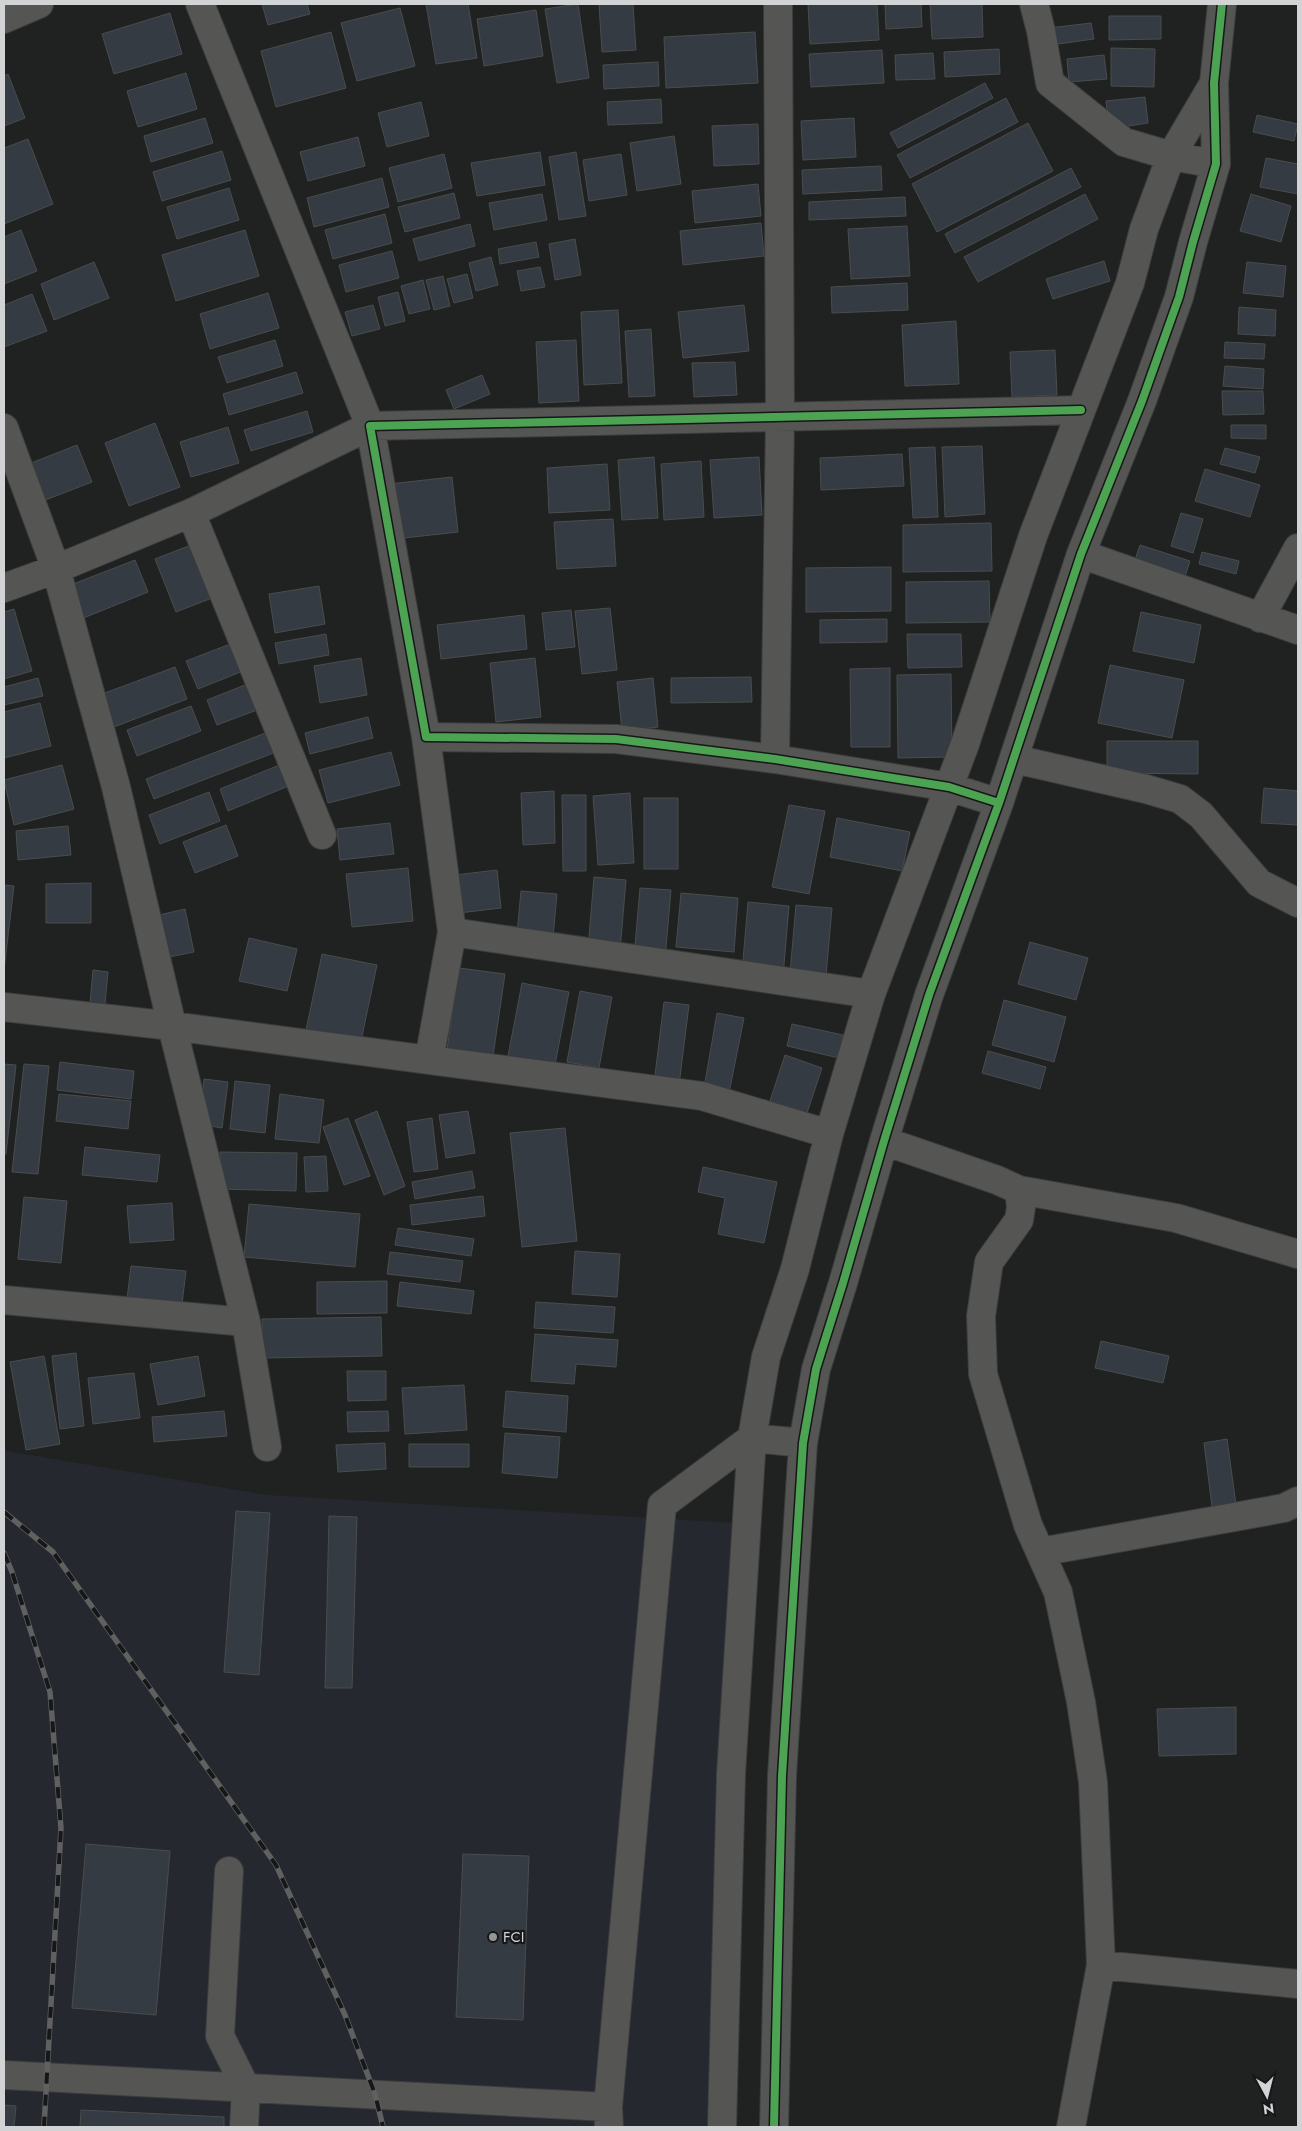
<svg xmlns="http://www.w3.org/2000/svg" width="1302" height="2131" viewBox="0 0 1302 2131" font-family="Jost,sans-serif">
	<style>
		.built { fill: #25282e }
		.building { fill: #343b43; stroke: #4b4c4c }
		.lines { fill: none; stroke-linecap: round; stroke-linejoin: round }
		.minor-casing { stroke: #3c3d3e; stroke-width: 30 }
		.minor { stroke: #555554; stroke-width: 28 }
		.rail-casing { stroke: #5f605f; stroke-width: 5.5 }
		.rail { stroke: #161719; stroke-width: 4; stroke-dasharray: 11; stroke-linecap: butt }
		.cycleway-casing { stroke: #161719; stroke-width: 11 }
		.cycleway { stroke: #4ca352; stroke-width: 8 }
		.poi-dot { fill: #949595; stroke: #161719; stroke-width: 2 }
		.labels { text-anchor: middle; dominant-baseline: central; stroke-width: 4.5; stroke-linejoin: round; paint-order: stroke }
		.poi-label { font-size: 15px; fill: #d2d3d4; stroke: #161719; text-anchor: start }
	</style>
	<rect width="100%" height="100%" fill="#202121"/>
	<path class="built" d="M4 1448 6 1451 268 1495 751 1524 712 2127H4Z"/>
	<path class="building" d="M262 4H307L310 14 268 25Z
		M426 4H468L477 58 436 64Z
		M578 4 589 78 557 83 545 9Z
		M599 4H633L636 50 602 52Z
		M808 4H877L879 40 810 44Z
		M885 4H921L922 27 886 29Z
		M930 4H982L983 37 932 39Z
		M400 8 415 66 357 81 341 23Z
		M536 10 543 56 484 66 477 19Z
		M170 13 182 54 114 74 102 34Z
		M1109 16H1161V39L1109 40Z
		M1091 23 1094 39 1051 45 1049 28Z
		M331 32 346 88 276 107 261 51Z
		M755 32 758 83 666 88 664 37Z
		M1111 48 1155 49 1154 87 1111 86Z
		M999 49 1000 74 945 77 944 52Z
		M882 50 884 83 811 87 809 54Z
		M933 53 935 79 896 80 895 55Z
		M1104 55 1107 79 1069 82 1067 59Z
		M658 62 659 86 604 89 603 65Z
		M186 73 197 109 138 127 127 91Z
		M8 74 25 118 4 126V76Z
		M985 83 993 98 898 148 890 133Z
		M1145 97 1148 123 1109 129 1106 101Z
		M1006 98 1018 122 910 178 897 155Z
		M661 99 662 123 608 125 607 102Z
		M421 102 429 136 387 147 378 113Z
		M1257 115 1298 124 1294 141 1253 132Z
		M205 118 213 143 151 162 144 136Z
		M854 118 856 157 803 160 801 121Z
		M1028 123 1053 171 937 232 912 184Z
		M758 124 759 164 714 166 712 126Z
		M674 136 681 184 637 191 630 143Z
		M358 137 365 166 308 181 300 152Z
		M28 139 53 204 4 224V148Z
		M222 151 231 180 162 201 153 172Z
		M540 152 545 185 477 196 471 163Z
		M576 152 586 216 559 220 549 157Z
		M444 154 452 188 398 202 389 168Z
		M621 154 627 195 589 201 583 160Z
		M1266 158 1298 164V194L1260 187Z
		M881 166 882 190 803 194 802 170Z
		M1071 168 1081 187 955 253 945 234Z
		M382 178 389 207 314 227 307 198Z
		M758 184 761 216 695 223 692 191Z
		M229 188 239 220 177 239 167 207Z
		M454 193 460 218 405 232 398 207Z
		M542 194 547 220 494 230 489 203Z
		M1085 194 1098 219 978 282 964 257Z
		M1251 194 1291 206 1281 242 1240 231Z
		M905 197 906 216 809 220V202Z
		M385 214 392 243 333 259 325 230Z
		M761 223 764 256 683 265 680 231Z
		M470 224 475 246 419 261 413 239Z
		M907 226 910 276 851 279 848 229Z
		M21 230 37 271 4 284V237Z
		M245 230 259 276 176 301 162 255Z
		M575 239 581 275 555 280 549 244Z
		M536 242 539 257 500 264 498 249Z
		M392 251 399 278 346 292 339 265Z
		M491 257 498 285 476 291 469 263Z
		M1104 261 1110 281 1053 299 1046 279Z
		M94 262 109 298 54 320 41 284Z
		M1247 262 1286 266 1283 297 1243 293Z
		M540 267 545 287 521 291 517 271Z
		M467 274 473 298 454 303 447 279Z
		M443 276 450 306 434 310 426 280Z
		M423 280 430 309 409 314 401 286Z
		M907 283 908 310 832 313 831 287Z
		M398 292 405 321 385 326 378 297Z
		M268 293 279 328 210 349 200 314Z
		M32 294 47 331 4 347V305Z
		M373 305 380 329 352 336 345 312Z
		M744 305 749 351 683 358 678 312Z
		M1239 307 1276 310 1275 336 1238 334Z
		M618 310 622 383 584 385 581 312Z
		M956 321 959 384 905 386 902 325Z
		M651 329 655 396 629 397 625 331Z
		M275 340 283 366 227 383 218 357Z
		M576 340 579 401 539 403 536 342Z
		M1225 342 1265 344 1264 359 1224 358Z
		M1055 350 1057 395 1012 397 1010 352Z
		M735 362 737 395 694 397 692 363Z
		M1225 366 1264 369 1263 389 1223 386Z
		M296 372 303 393 229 415 223 394Z
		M482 375 490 394 454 409 446 390Z
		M1222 391H1263L1264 414 1223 415Z
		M307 411 313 432 251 451 244 430Z
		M155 423 180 487 129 506 105 443Z
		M1231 425H1266V439L1231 438Z
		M228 427 239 463 191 477 180 442Z
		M77 445 92 482 35 504 21 467Z
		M982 446 985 514 945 517 942 447Z
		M935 447 938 517 913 518 909 448Z
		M1225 448 1260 457 1255 473 1220 464Z
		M902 454 904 486 821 490 820 458Z
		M654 457 658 518 622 520 618 460Z
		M759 457 762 515 714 518 710 460Z
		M701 461 704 517 664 520 661 464Z
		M607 464 610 510 549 513 547 468Z
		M1205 469 1260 485 1250 517 1195 501Z
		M452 477 458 532 395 539 389 484Z
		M1181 513 1203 519 1193 553 1171 546Z
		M613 519 616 566 557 569 554 522Z
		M991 523 992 571 903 572V525Z
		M196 543 217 596 176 612 155 559Z
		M1140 545 1190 561 1182 586 1132 569Z
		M1202 552 1239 561 1236 574 1199 564Z
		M135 560 148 592 81 619 68 586Z
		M891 567V611L806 612V568Z
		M989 581 990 622 906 623V582Z
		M319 586 325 624 275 633 269 594Z
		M610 608 617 670 582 674 575 611Z
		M14 609 32 671 4 679V612Z
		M571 610 575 647 546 650 542 613Z
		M1141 612 1201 625 1194 663 1133 651Z
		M524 615 527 649 441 659 437 625Z
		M887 619V642L820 643V620Z
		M326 634 329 655 279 664 275 643Z
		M907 634H961L962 667 908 668Z
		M238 641 248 669 198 689 186 661Z
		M361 658 367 695 320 703 314 666Z
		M535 658 541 717 496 722 490 663Z
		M1110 665 1184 680 1172 738 1098 723Z
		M175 667 187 699 114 727 102 694Z
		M890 668V747H851L850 669Z
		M951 674 952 757 898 758 897 675Z
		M751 677 752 702 671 703V678Z
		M38 678 43 696 4 705V687Z
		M653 678 658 727 622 731 617 682Z
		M255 681 265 707 217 725 207 700Z
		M40 703 51 746 4 758V712Z
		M191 706 201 731 137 756 127 730Z
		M368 717 373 738 310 754 305 733Z
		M268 732 276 752 154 799 146 779Z
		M1107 741H1198V774L1107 773Z
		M391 752 400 785 328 803 319 770Z
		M282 764 291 785 228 811 220 789Z
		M62 765 74 809 14 825 4 780Z
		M1264 788 1298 791V825L1261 823Z
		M554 791 555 843 523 845 521 793Z
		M209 792 220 821 160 844 149 815Z
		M630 793 634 863 598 865 593 796Z
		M562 795H586V871H563Z
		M644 798H678V869H644Z
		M789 805 825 811 809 894 772 887Z
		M837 818 910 832 902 871 830 857Z
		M390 823 394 854 340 860 337 829Z
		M226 825 238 856 195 873 183 842Z
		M68 826 71 855 18 860 16 831Z
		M408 868 413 921 352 927 346 874Z
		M497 870 501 908 459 913 455 875Z
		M594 877 626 880 620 951 588 949Z
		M91 883V923H46V884Z
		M4 885 14 886 4 970Z
		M640 888 671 890 665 959 634 957Z
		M521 891 557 894 553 937 517 933Z
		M681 893 738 898 734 952 676 947Z
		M748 902 789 906 783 976 742 972Z
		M796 905 832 908 826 976 790 973Z
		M185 909 194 952 169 957 159 915Z
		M249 938 297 949 287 991 239 981Z
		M1030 942 1088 958 1076 1000 1018 984Z
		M322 954 377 965 361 1041 306 1030Z
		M459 968 505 974 492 1063 446 1056Z
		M93 970 108 972 105 1004 90 1003Z
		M522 983 569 992 554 1070 507 1061Z
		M580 991 612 997 599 1068 567 1062Z
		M1004 1000 1066 1017 1054 1062 992 1045Z
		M664 1002 689 1005 679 1085 654 1083Z
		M717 1013 744 1018 729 1093 704 1088Z
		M792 1024 843 1035 839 1058 787 1046Z
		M988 1051 1046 1067 1040 1089 982 1073Z
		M785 1055 822 1068 804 1122 767 1110Z
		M60 1062 134 1071 131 1099 57 1090Z
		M4 1064 16 1065 6 1154H4Z
		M24 1064 49 1066 38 1174 12 1172Z
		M204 1079 228 1082 222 1128 199 1124Z
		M235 1081 270 1085 265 1133 230 1129Z
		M59 1094 131 1101 128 1129 56 1121Z
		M280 1094 324 1100 319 1143 275 1139Z
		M377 1111 405 1186 384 1195 355 1120Z
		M468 1111 475 1153 446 1158 439 1115Z
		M348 1118 370 1176 344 1185 323 1127Z
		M432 1118 438 1169 414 1172 407 1122Z
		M565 1128 577 1241 522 1247 510 1133Z
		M85 1147 160 1155 157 1182 82 1175Z
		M220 1152 297 1153 296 1191 219 1189Z
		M326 1156 328 1191 306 1192 304 1157Z
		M703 1167 777 1182 764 1243 718 1234 725 1198 698 1192Z
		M472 1171 475 1188 415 1199 412 1182Z
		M483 1196 485 1216 412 1225 410 1205Z
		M24 1197 67 1201 61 1263 18 1259Z
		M172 1203 174 1240 130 1243 127 1206Z
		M249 1204 360 1214 355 1267 244 1257Z
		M398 1228 474 1239 471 1256 395 1245Z
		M575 1251 620 1254 617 1297 572 1294Z
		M390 1252 463 1261 460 1282 387 1274Z
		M131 1266 186 1271 182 1304 127 1299Z
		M387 1281V1313L317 1314V1282Z
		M400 1282 474 1291 471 1314 397 1306Z
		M536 1302 615 1307 613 1333 534 1328Z
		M381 1317 382 1356 263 1358 262 1319Z
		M535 1334 618 1340 616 1367 576 1364 574 1384 531 1381Z
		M1101 1341 1169 1356 1163 1383 1095 1368Z
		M76 1353 84 1426 60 1429 52 1356Z
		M44 1356 60 1444 26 1450 10 1362Z
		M198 1356 205 1396 158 1405 150 1364Z
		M347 1371H386V1400L348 1401Z
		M134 1373 140 1418 93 1424 88 1378Z
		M464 1385 467 1430 405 1434 402 1388Z
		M506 1391 568 1396 566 1432 503 1427Z
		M224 1411 227 1436 154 1442 152 1417Z
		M388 1411 389 1431 348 1432 347 1412Z
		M505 1433 560 1437 557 1478 502 1473Z
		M1227 1439 1237 1512 1213 1515 1204 1443Z
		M385 1443 386 1469 338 1472 336 1445Z
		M409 1444H469V1467H409Z
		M236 1511 270 1513 259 1675 224 1672Z
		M329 1516 357 1517 352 1688H325Z
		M1236 1707V1754L1159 1756 1157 1709Z
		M86 1844 170 1851 156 2015 72 2008Z
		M463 1854 529 1856 523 2020 456 2017Z
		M4 2105 16 2106 14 2127H4Z
		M81 2110 224 2117V2127H80Z"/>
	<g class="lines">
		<g class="minor-casing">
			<path id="minor" d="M1034 4 1041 31 1050 83 1124 142 1171 156 1216 164
				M4 19 39 4
				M4 428 56 569 116 787 172 1026 246 1322 267 1447
				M191 513 322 835
				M1081 554 1298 630
				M4 588 56 569 191 513 370 426 200 4
				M1260 618 1298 548
				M426 737 452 932 429 1060
				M775 759 780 418 778 4
				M1014 759 1146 789 1180 799 1201 815 1259 883 1298 903
				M999 803 949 787 775 759 616 739 426 737 370 426 1081 410
				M452 932 871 994
				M4 1007 172 1026 702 1096 829 1134
				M884 1141 997 1180 1019 1190 1021 1207 1019 1220 989 1262 981 1316 983 1374 1028 1525 1058 1592 1081 1702 1093 1782 1101 1965 1298 1984
				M1019 1190 1176 1218 1298 1254
				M4 1300 246 1322
				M1040 1552 1284 1508 1298 1501
				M229 1871 220 2036 246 2088 244 2127
				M4 2075 608 2107
				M609 2127 608 2107 662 1505 752 1438 803 1443
				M722 2127 731 1774 752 1438 766 1357 795 1269 829 1134 871 994 965 744 1033 536 1130 283 1144 229 1171 156 1214 83
				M774 2127 782 1776 803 1443 816 1369 843 1283 884 1141 929 995 999 803 1081 554 1142 401 1179 297 1193 242 1216 164 1214 83 1222 4
				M1071 2127 1101 1965"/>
		</g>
		<use href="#minor" class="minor"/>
		<g class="rail-casing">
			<path id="rail" d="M4 1512 53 1552 276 1865 345 2015 375 2094 383 2127
				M4 1553 12 1572 50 1692 61 1828 44 2127"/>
		</g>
		<use href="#rail" class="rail"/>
		<g class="cycleway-casing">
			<path id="cycleway" d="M999 803 949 787 775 759 616 739 426 737 370 426 1081 410
				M774 2127 782 1776 803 1443 816 1369 843 1283 884 1141 929 995 999 803 1081 554 1142 401 1179 297 1193 242 1216 164 1214 83 1222 4"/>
		</g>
		<use href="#cycleway" class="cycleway"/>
	</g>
	<circle class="poi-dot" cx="493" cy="1937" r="5"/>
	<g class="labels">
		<g class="poi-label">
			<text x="503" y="1937">FCI</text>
		</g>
	</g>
	<rect width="1302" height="2131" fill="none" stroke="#d2d3d4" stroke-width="10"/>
	<g transform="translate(1267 2096) rotate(173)" stroke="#161719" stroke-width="4" paint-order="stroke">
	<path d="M0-4L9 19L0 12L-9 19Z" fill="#d2d3d4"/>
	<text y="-8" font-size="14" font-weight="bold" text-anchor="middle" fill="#d2d3d4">N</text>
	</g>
</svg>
